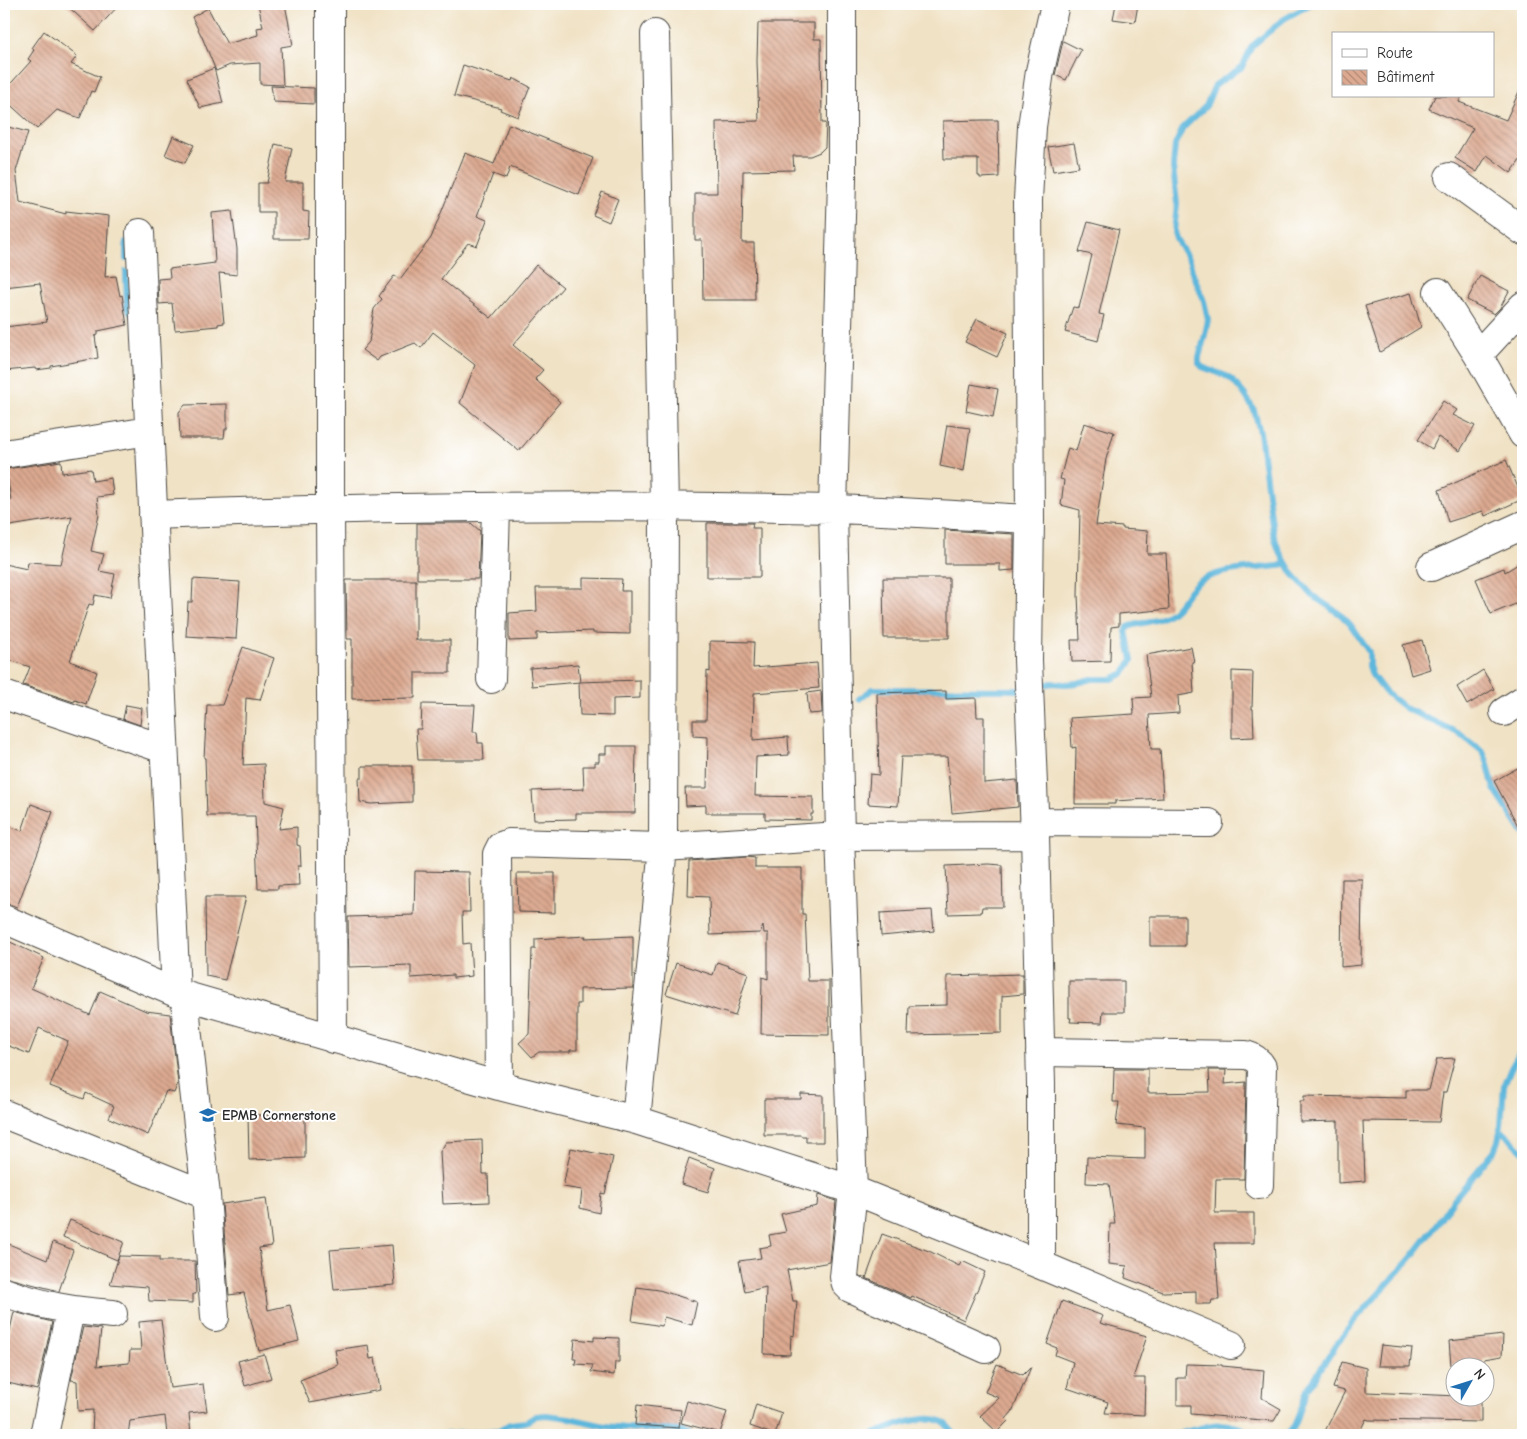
<svg xmlns="http://www.w3.org/2000/svg" width="1527" height="1439" viewBox="0 0 1527 1439" font-family="'Comic Neue',sans-serif">
	<style>
		.lines { fill: none; stroke-linecap: round; stroke-linejoin: round }
		.stream { stroke: #5fb7dc; stroke-width: 6 }
		.building { fill: url(#building-back-hatch) }
		.minor-casing { stroke: #494642; stroke-width: 30 }
		.minor { stroke: #fff; stroke-width: 28 }
		.labels { text-anchor: middle; dominant-baseline: central; stroke-width: 4; stroke-linejoin: round; paint-order: stroke }
		.poi-label { font-size: 14px; font-weight: bold; fill: #2b2b2b; stroke: #fff; text-anchor: start }
	</style>
	<defs>
		<pattern id="building-back-hatch" width="6" height="6" patternUnits="userSpaceOnUse" patternTransform="scale(1.25)"><rect width="6" height="6" fill="#dca990"/><path d="M-1 5l2 2M0 0l6 6M5-1l2 2" fill="none" stroke="#b38a76"/></pattern>
	</defs>
	<rect width="100%" height="100%" fill="#fff"/>
	<filter id="ink" filterUnits="userSpaceOnUse"><feTurbulence type="fractalNoise" baseFrequency=".02" numOctaves="2"/><feDisplacementMap in="SourceGraphic" scale="10" xChannelSelector="R" yChannelSelector="G"/><feConvolveMatrix kernelMatrix="1 2 1 2 8 2 1 2 1" color-interpolation-filters="sRGB"/></filter>
	<filter id="wash" filterUnits="userSpaceOnUse"><feTurbulence type="fractalNoise" baseFrequency=".0096" numOctaves="4" result="noise"/><feDisplacementMap in="SourceGraphic" scale="20" xChannelSelector="R" yChannelSelector="G"/><feGaussianBlur stdDeviation="1.12" result="paint"/><feColorMatrix in="noise" values="0 0 0 0 0 0 0 0 0 0 0 0 0 0 0 0 0 1.4 0 .05"/><feComposite in="paint" operator="in"/></filter>
	<g filter="url(#wash)">
		<rect width="100%" height="100%" fill="#f0e2c5"/>
		<g class="lines">
			<path class="stream" d="M1311 4 1284 19 1252 46 1242 67 1215 85 1206 106 1183 128 1175 145 1173 167 1177 204 1174 232 1177 241 1190 262 1192 271 1204 301 1208 320 1204 339 1199 357V363L1202 367 1224 375 1232 380 1245 395 1254 410 1260 432 1273 532 1279 551 1293 574 1313 596 1340 614 1350 624 1369 652V666L1372 675 1385 692 1405 708 1460 734 1483 752 1487 761 1494 789 1523 833
				M4 49 8 43
				M126 242V259
				M126 272 127 308 134 317
				M1036 687 1052 683 1065 684 1077 683 1092 679H1112L1124 673 1132 660 1126 631 1128 627C1144 621 1161 623 1174 610 1184 601 1188 588 1200 581 1222 568 1254 569 1279 566L1286 563
				M859 699 873 689 1024 690
				M1500 1129 1523 1151
				M443 1435 499 1430 510 1424 526 1422 536 1416 546 1415 569 1418 605 1426 637 1429H669L693 1435
				M872 1435C888 1428 924 1413 941 1421 947 1424 951 1430 955 1435
				M1176 1435C1210 1425 1223 1417 1256 1435
				M1287 1435 1293 1428 1297 1419 1307 1390 1336 1345 1354 1321 1410 1259 1435 1227 1454 1199 1494 1151 1498 1141 1501 1126 1504 1085 1511 1068 1523 1047"/>
		</g>
		<g id="blocks">
			<path class="building" d="M65 4H120L95 31Z
				M258 4H285L293 45 281 47 283 85 260 84V63L230 65 216 71 202 37 192 17 208 8 227 44 258 35 257 28 263 27Z
				M1116 4H1138L1135 22 1113 19Z
				M758 23H814V39H821L822 123H826L825 147 820 152 810 156H793L794 170 743 171 742 243H754L755 300H703L702 240H695V193H717L716 122 759 121 757 61Z
				M44 31 77 56 71 64 100 77 94 92 91 91 80 118 57 110 37 129 4 99V91L31 61 28 59 34 50 32 48Z
				M1063 41 1081 50 1066 80 1055 75Z
				M463 65 512 81 513 78 530 87 518 117 500 110 501 108 454 96Z
				M214 68 223 103 200 108 187 79Z
				M1523 83V156L1511 173 1487 155 1477 172 1455 158 1473 128 1429 109 1435 96H1462L1459 102 1506 120Z
				M271 86 314 88V104L274 102Z
				M983 120H998L999 177 980 178V176H978V159H944L943 121Z
				M509 124 593 158 579 195 510 167 506 179 493 174 477 216 487 220 477 246 468 243 441 279 491 318 536 265 563 287 513 345 543 370 535 379 560 402 519 451 460 403 475 365 433 332 421 348 415 343 380 357 377 361 362 350 369 342 374 309 382 299 379 296 394 276 400 279 431 238 465 153 494 164Z
				M4 126 28 132 16 171 20 202 66 214V211L109 216 105 277 116 276 120 296 122 295 127 325 98 331V335L95 336 98 358 51 366V368L36 370 35 368 4 371V327L47 322 40 283 4 287Z
				M173 136 194 145 185 163 165 155Z
				M1074 143 1079 167 1053 171 1048 147Z
				M275 144 292 148 285 182H303V211L309 212 308 239H274V212H258V183H267Z
				M602 192 618 199 609 222 593 215Z
				M232 211 237 249V275L219 273 224 323 218 324V326L175 330 172 303 159 304 158 279 170 278 169 269 215 263 212 213Z
				M1088 222 1119 230 1099 314 1104 315 1098 341 1065 332 1073 307 1079 308 1092 255 1079 252Z
				M1480 276 1509 291 1500 308 1494 314 1467 300Z
				M1411 293 1421 327 1380 352 1365 306Z
				M977 319 1008 333 997 357 965 342Z
				M971 384 998 389 993 417 966 411Z
				M1443 401 1457 410 1453 415 1475 426 1460 451 1438 437 1432 449 1418 440Z
				M227 404V429H225L224 438H180L179 412 185 405Z
				M1084 423 1114 432 1106 459 1096 525 1123 527V529L1148 531 1147 554H1166L1169 609 1119 614V626L1111 627 1110 661 1072 662 1071 640H1080L1078 595 1080 510 1061 505 1064 480 1060 479 1068 448 1076 451Z
				M947 425 970 428 964 471 940 466Z
				M1506 460 1523 499 1485 516 1483 511 1448 522 1439 490Z
				M61 461 62 473 91 469 93 481 111 478 113 495 97 497 99 515 91 551 104 554 99 571 115 574 110 598 95 595 93 605 89 604 70 661 97 672 86 704 75 700 74 702 23 685 30 667 4 658V564L27 569 28 562 61 564 72 516 4 527V501L11 500 6 469Z
				M417 523H471L480 531 478 579H417Z
				M707 523H753L752 528H760V577H707Z
				M945 530 1014 534V570L1000 571V564H945Z
				M1523 561V601L1491 614 1476 579 1504 568 1505 572Z
				M583 578 622 579 621 591H630V634L593 633V631L537 633V640L509 641V613L537 611 536 588H583Z
				M883 578H949V638H884Z
				M193 579 240 582 236 639 186 636 188 602H192Z
				M346 580H416V640H450V673H415V698L352 699V639H347Z
				M1422 640 1430 669 1411 675 1403 645Z
				M710 641 754 642 753 668 817 663 819 688 754 693 753 740 788 737 789 755 756 757 755 796 813 797V814H811V820L765 819V813H706V805L686 806 685 788H707L708 737 693 736V720H706L707 671 710 672Z
				M243 647 274 658 260 700 246 698 243 765 264 764 265 802 284 807 279 829 297 827V845L300 846 301 866H298L299 885 278 886V889H258L255 816H207L205 758H204L207 705H222Z
				M1191 647 1194 662H1192L1194 693 1178 696 1179 713 1149 715 1151 749H1160L1163 798 1115 801V804H1075L1076 747 1072 748 1070 718 1134 714 1133 698 1151 697 1146 655Z
				M578 664 580 682 532 686 530 668Z
				M1483 670 1494 689 1467 705 1457 687Z
				M1232 671 1253 672 1252 709H1253L1254 737 1232 738Z
				M640 680V698L613 699V716L580 715 579 682Z
				M821 691 822 713 809 714 807 693Z
				M946 691V699L976 698 977 717H984V783L1017 780 1018 807 952 813 947 757H901L898 806 868 804 870 774 879 775 877 693Z
				M422 704 475 705 473 732H477L478 743H483L484 760H418L416 729H421Z
				M126 705 142 708 140 725 123 719Z
				M606 746H636L635 813H576V819L534 820 532 791 584 789 583 766H595V762H599V754H606Z
				M1523 765V835L1494 781Z
				M362 766H412V802L371 804 360 802 359 778H362Z
				M31 804 53 812 17 907 4 902V824L22 831Z
				M747 857 755 858V868H802V914H805L808 981H829V1035L761 1034 762 977 768 979V933H764L763 926 760 933 710 935 709 897 688 896 689 861Z
				M988 864 1002 865 1003 907H982L981 913 948 914 946 866Z
				M415 871 469 872 470 912H462L463 944 470 943 472 976 453 978V975L411 978V965L349 967 348 917 414 915Z
				M517 873H555V913L518 912Z
				M1342 879H1362L1361 965 1341 967Z
				M205 897H246L225 980 206 976Z
				M932 910 934 931 881 936 880 913Z
				M1150 916H1185V946H1150Z
				M586 936 585 938 633 936V988L580 989V1004H577V1050H570V1052H539L532 1057 519 1043 529 1034 532 949H535V939Z
				M4 939 44 958 31 988 90 1015 100 991 146 1011 170 1014 178 1083 174 1093 166 1091 148 1135 109 1118 114 1106 86 1093 84 1099 50 1086 68 1041 39 1028 29 1054 4 1044Z
				M717 962 748 973 735 1016 666 994 676 963 713 975Z
				M1023 974V994L1002 996V1033L908 1035 909 1006 947 1005V976Z
				M1069 981H1124V1012H1103L1102 1023 1070 1022 1071 1018H1069Z
				M1455 1058 1446 1092H1443L1439 1122 1363 1121 1365 1181 1338 1183V1121L1300 1122V1101H1304V1096L1406 1098V1090H1429L1437 1059Z
				M1114 1069H1148V1093L1210 1092 1209 1070H1226L1225 1084 1246 1082 1244 1179H1216L1215 1213H1254V1243H1215L1219 1300H1212L1211 1304H1196V1291L1163 1292 1125 1278 1127 1266 1109 1264 1110 1224H1115L1109 1184 1086 1183 1087 1157 1145 1159V1128L1116 1125 1119 1102H1113Z
				M801 1094 823 1095V1142H806V1136H801V1135H764V1099H801Z
				M248 1115H305V1158L249 1160Z
				M482 1140 483 1174H488L489 1202 443 1204 440 1152 446 1142Z
				M571 1148 613 1157 605 1194 601 1193 599 1213 580 1208 582 1190 563 1187Z
				M689 1158 715 1168 708 1192 681 1184Z
				M818 1195 836 1201 830 1262 787 1270 793 1301H797L794 1336 791 1335 790 1355 764 1354 766 1287 745 1292 739 1261 761 1258 759 1248 771 1246 769 1235 786 1232 781 1214 817 1206Z
				M266 1198 272 1246 259 1248 268 1310 290 1305 299 1341 259 1351 244 1293 229 1295 222 1204Z
				M70 1220 124 1242 117 1260 63 1237Z
				M882 1234 929 1251 959 1266 962 1261 985 1272 964 1320 912 1296 911 1298 866 1278Z
				M4 1242 47 1260 53 1242 73 1250 59 1291 4 1277Z
				M392 1245 395 1285 334 1290 330 1250Z
				M119 1256 159 1257V1261H195L196 1294H193V1303L149 1301 148 1287 110 1284Z
				M637 1287 659 1290 697 1302 692 1325 664 1317 662 1326 632 1321Z
				M1062 1301 1103 1316 1100 1323 1147 1336 1133 1378H1145L1144 1415 1105 1413 1108 1402 1067 1388 1073 1362 1055 1355 1057 1348 1047 1344Z
				M14 1312 52 1322 37 1390 4 1382V1357Z
				M161 1320 170 1388 203 1384 207 1411 189 1413 191 1435H167L165 1416 130 1421 128 1435 92 1434 93 1410 78 1411 77 1381 71 1380 83 1327 101 1329 97 1366 129 1363 130 1350H141L139 1322Z
				M1503 1335 1502 1356 1484 1359V1366H1451L1449 1341Z
				M594 1337 619 1338V1362H615L614 1375 591 1372 593 1365 575 1364 576 1359H573L575 1339 594 1341Z
				M368 1345 370 1359 375 1358 380 1390 310 1403 300 1380 338 1365 335 1350Z
				M1381 1345 1412 1348 1410 1366H1378Z
				M264 1354 271 1378 245 1386 238 1361Z
				M1342 1362 1366 1368V1392L1481 1397V1422L1369 1420 1366 1419 1358 1435H1323L1345 1391 1333 1388Z
				M997 1364 1023 1375 1031 1367 1012 1412 1006 1419 1008 1421 997 1432 980 1416 999 1398 985 1392Z
				M1186 1364 1222 1365V1366L1264 1370 1262 1398 1281 1409 1274 1421 1191 1414V1405H1177V1378H1185Z
				M687 1401 727 1412 720 1433 681 1423Z
				M756 1404 782 1413 775 1435 750 1426Z
				M637 1405 681 1410 679 1428 635 1425Z"/>
		</g>
	</g>
	<g filter="url(#ink)">
		<use href="#blocks" fill-opacity="0" stroke="#494642" stroke-width="1"/>
		<g class="lines">
			<g class="minor-casing">
				<path id="minor" d="M330 4V508L333 1039
					M842 4V180L833 509 840 836 853 1190 844 1277 846 1284 850 1288 986 1349
					M1449 177 1523 231
					M140 233 176 993
					M1438 292 1478 355 1523 434
					M1478 355 1523 306
					M4 454 149 431
					M153 515C379 506 606 504 832 509 898 511 964 516 1030 519
					M1431 567 1523 525
					M491 679 496 508
					M4 695 164 749
					M1504 712 1523 700
					M1034 822 1209 823
					M4 919 176 993 499 1086 636 1120 853 1190 1041 1265 1231 1345
					M185 996 187 1028 206 1195 215 1317
					M1040 1052 1246 1055C1254 1057 1258 1060 1262 1067L1259 1185
					M499 1086 497 854 501 846 509 843 663 847 840 836 1035 835
					M4 1114 206 1195
					M636 1120 663 847 664 507 655 34
					M1041 1265V1084L1035 835 1028 660 1030 519 1028 200 1032 127 1040 71 1055 4
					M4 1292C42 1306 73 1311 113 1314
					M44 1435 70 1311"/>
			</g>
			<use href="#minor" class="minor"/>
		</g>
	</g>
	<defs>
		<g id="school-bare" transform="scale(1.35)"><path d="M0-5L7-2L0 1L-7-2ZM-4 1L0 2.5L4 1V4Q0 6-4 4Z" fill="#1f6fb2" stroke="#fff" stroke-width="2.5" paint-order="stroke"/></g>
	</defs>
	<g fill-rule="evenodd">
		<use href="#school-bare" x="208" y="1115"/>
	</g>
	<g class="labels">
		<g class="poi-label">
			<text x="222" y="1115">EPMB Cornerstone</text>
		</g>
	</g>
	<rect width="1527" height="1439" fill="none" stroke="#fff" stroke-width="20"/>
	<rect x="1332" y="32" width="162" height="65" fill="#ffffff" stroke="#aaaaaa"/>
	<rect x="1342" y="49" width="25" height="8" fill="#ffffff" stroke="#aaaaaa"/>
	<text x="1377" y="58" font-size="15" fill="#2b2b2b">Route</text>
	<rect x="1342" y="70" width="25" height="15" fill="url(#building-back-hatch)" stroke="#aaaaaa"/>
	<text x="1377" y="82" font-size="15" fill="#2b2b2b">Bâtiment</text>
	<g transform="translate(1470 1382) rotate(51)"><circle r="24" fill="#ffffff" stroke="#aaaaaa"/>
	<path d="M0-4L9 19L0 12L-9 19Z" fill="#1f6fb2"/>
	<text y="-8" font-size="14" font-weight="bold" text-anchor="middle" fill="#2b2b2b">N</text>
	</g>
</svg>
